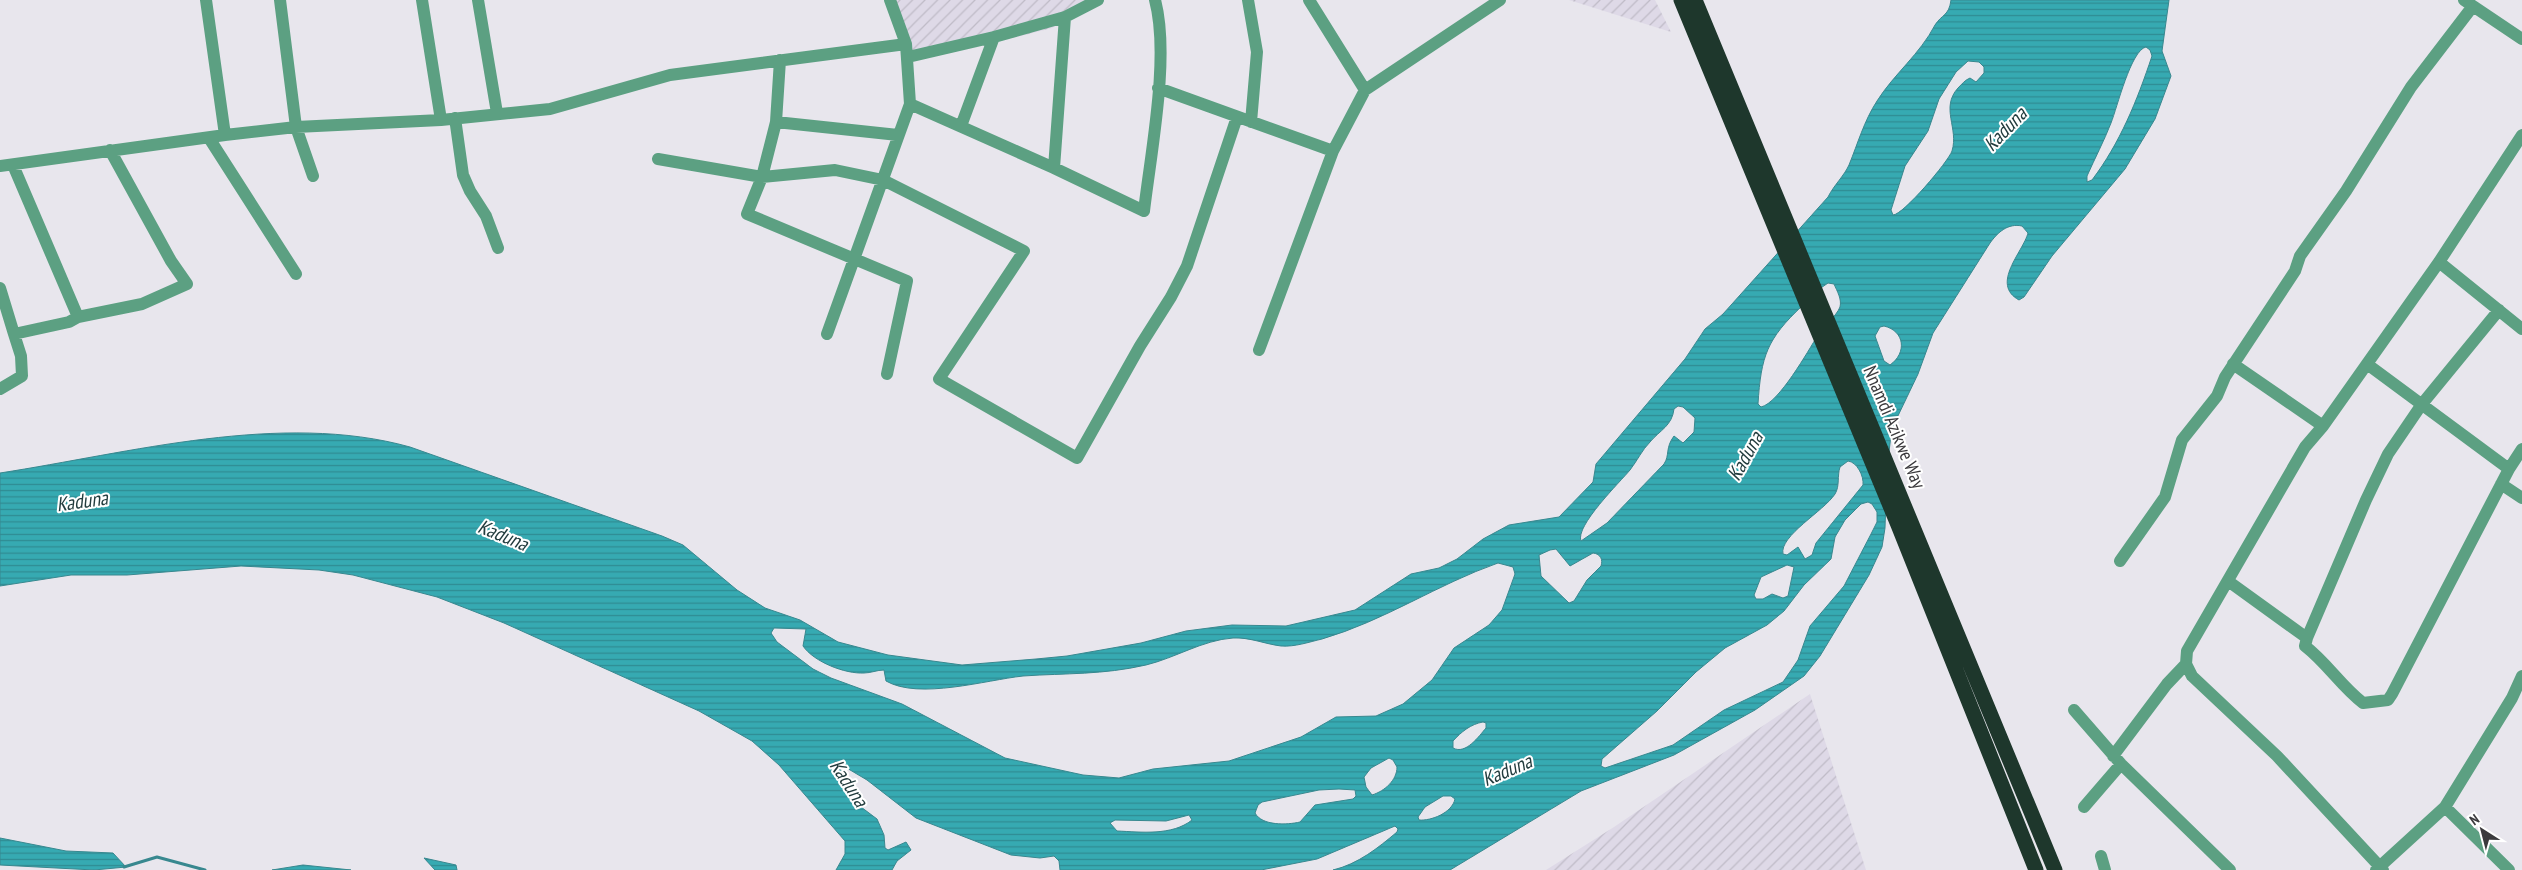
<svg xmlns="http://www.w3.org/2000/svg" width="2522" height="870" viewBox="0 0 2522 870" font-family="'PT Sans Narrow',sans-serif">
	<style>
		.industrial { fill: url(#industrial-furrows) }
		.water { fill: url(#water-rules); stroke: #38888f; fill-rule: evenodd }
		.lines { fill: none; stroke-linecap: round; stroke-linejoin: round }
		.stream { stroke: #38888f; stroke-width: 3 }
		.minor { stroke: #5ca082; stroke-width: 12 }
		.highway { stroke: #1e372c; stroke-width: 15 }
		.labels { text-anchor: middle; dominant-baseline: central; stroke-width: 4; stroke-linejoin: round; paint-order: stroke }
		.street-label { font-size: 19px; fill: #3b3a3d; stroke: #fff }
		.water-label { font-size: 20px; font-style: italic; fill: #233c3e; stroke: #fff }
	</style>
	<defs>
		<pattern id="industrial-furrows" width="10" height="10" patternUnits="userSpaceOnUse" patternTransform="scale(1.25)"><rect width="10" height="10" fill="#ded9e7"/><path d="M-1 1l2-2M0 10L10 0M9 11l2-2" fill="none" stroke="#bfbbc7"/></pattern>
		<pattern id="water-rules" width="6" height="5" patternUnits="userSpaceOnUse" patternTransform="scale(1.25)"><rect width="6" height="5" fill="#36aab2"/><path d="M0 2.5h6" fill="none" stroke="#2f8b92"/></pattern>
	</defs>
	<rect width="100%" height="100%" fill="#e8e6ed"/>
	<path class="industrial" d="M890 0H1102L1052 28 1017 37 906 52Z
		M1569 0H1655L1671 32Z
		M1810 694 1866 870H1546L1614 827Z"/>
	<path class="water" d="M1951 0H2169L2162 51 2171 76 2155 119 2125 169 2052 256 2024 297 2019 300C1990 284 2023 252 2028 233L2022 226C2008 223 1998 232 1990 243L1933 333 1918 374 1895 422 1891 435 1887 469 1885 528 1882 547 1869 575 1820 656 1804 676 1755 710 1674 755 1581 791 1450 870H1333C1358 864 1378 848 1397 832L1398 829 1395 826 1317 859 1261 870H1060L1059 861 1054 856 1040 858 1011 855 916 818 867 780 835 761 834 763 847 777 857 804 877 819 884 835 885 848 888 850 906 842 911 850 897 861 892 870H836L845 854V841L779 765 752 741 699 711 504 623 437 597 353 575 319 570 241 566 127 575H71L0 586V473C130 453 281 411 410 447L662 536 683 545 737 590 765 608 800 620 838 642 888 655 962 665 1036 659 1067 656 1141 643 1186 631 1232 625 1286 626 1355 610 1411 574 1439 568 1457 559 1483 539 1509 525 1559 517 1593 482 1596 464 1685 359 1705 329 1723 314 1828 197C1834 185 1844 176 1849 165 1858 143 1864 121 1877 101 1894 74 1920 54 1935 25 1942 14 1949 16 1951 0ZM2146 47 2150 50 2152 56C2137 101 2120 143 2092 180L2087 182V176C2095 158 2104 141 2111 123 2117 108 2131 50 2146 47ZM1968 61 1979 62 1984 67V73L1976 82 1970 78C1965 80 1962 84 1958 88 1940 108 1959 128 1952 151 1948 162 1903 215 1893 215L1891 210 1905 166 1928 131 1939 99 1956 72ZM1828 283 1834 284C1837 291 1842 299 1840 307 1836 317 1824 325 1818 335 1808 351 1779 403 1761 407L1758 404C1761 356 1767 339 1802 306 1810 298 1818 289 1828 283ZM1884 326C1905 331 1907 353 1890 365L1884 361 1875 336 1880 327ZM1678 406 1683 407 1695 418 1694 432 1683 443 1674 436C1665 448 1670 455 1664 464L1607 523 1581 541C1575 526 1620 482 1630 470 1637 461 1642 450 1650 442 1660 430 1672 426 1674 409ZM1848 461C1857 462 1864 476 1863 485L1816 543 1812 555 1805 559 1798 547 1787 555 1783 554C1779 536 1824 511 1835 494 1840 486 1837 476 1840 467ZM1868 502 1872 504 1877 512V522L1871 534 1844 586 1810 626 1798 660 1783 682 1724 710 1673 745 1605 768 1601 766 1602 759 1657 711 1696 672 1725 648 1767 625 1784 611 1804 585 1831 559 1835 537 1845 520 1861 504ZM1556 549 1570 566 1593 553C1601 554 1603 560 1601 566L1587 580 1574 601 1569 603 1541 576 1539 555 1550 550ZM1498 563 1513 567 1515 574 1502 610 1489 625 1454 648 1432 680 1403 704 1376 716 1336 717 1301 737 1229 761 1153 769 1119 778 1083 775 1005 758 902 704 831 678 813 669 777 642 771 633 774 628 806 629 803 646C814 662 845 674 864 673 871 673 877 670 884 670L886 681C919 700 986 680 1023 676 1067 673 1102 675 1146 665 1175 658 1203 640 1233 638 1249 637 1265 644 1281 646 1295 647 1309 642 1322 639 1384 621 1438 584 1498 563ZM1787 565 1794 567 1788 596 1783 598 1772 594 1763 599H1756L1754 595 1761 577ZM1483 722 1486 723V728C1479 736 1466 755 1453 748V741C1461 732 1471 724 1483 722ZM1389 758 1393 760 1397 767C1397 780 1385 791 1372 795L1366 787 1364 777 1371 768ZM1339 789 1355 790 1356 796 1353 799 1315 805 1300 822C1287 825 1262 826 1255 813L1258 805 1262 802 1319 790ZM1443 796H1451L1455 799C1452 813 1431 821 1419 820L1418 817 1425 807ZM1189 815 1192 820C1172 836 1141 832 1117 831L1110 823 1115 820 1166 821Z
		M0 838 66 851 113 853 126 867 94 870 0 865Z
		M424 858 456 865 457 870H435Z
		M303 865 351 870H272Z"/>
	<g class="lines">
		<path class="stream" d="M124 867 157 857 205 870"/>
		<path class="minor" d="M206 0 225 135
			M280 0 296 127 313 176
			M422 0 441 120
			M478 0 497 113
			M1248 0 1257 52 1251 122
			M1309 0 1365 90
			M2464 0 2522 39
			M908 57 994 37
			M780 60 776 122 762 177 747 214 907 281 887 374
			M1158 88 1333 151 1259 350
			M910 104 1054 168 1065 17
			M455 118 463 175 470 191 486 216 498 248
			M776 122 898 135
			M961 126 994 37 1065 17 1098 0
			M209 138 296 274
			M1333 151 1365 90 1500 0
			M658 159 762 177 835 170 883 180 1024 251 939 379 1077 458 1140 346 1171 297 1187 266 1237 117
			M13 165 78 317 142 304 187 284 171 261 110 150
			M0 166 225 135 296 127 441 120 550 109 670 75 906 44
			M1054 168 1144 211C1151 151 1170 56 1155 0
			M2439 262 2522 329
			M0 288 14 334 69 322 78 317
			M2499 310 2422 404 2388 454 2366 500 2307 638 2305 646C2327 663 2341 686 2363 703L2388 700 2392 694 2509 469 2522 449
			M827 334 910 104 906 44 890 0
			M2233 364 2323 426
			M2367 364 2509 469
			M0 389 22 376 21 356 14 334
			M2501 484 2522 498
			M2120 561 2165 497 2182 440 2217 396 2225 377 2295 271 2300 256 2346 191 2411 87 2473 6
			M2228 581 2307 638
			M2074 710 2121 764 2230 870
			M2113 756 2167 684 2186 664
			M2084 807 2121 764
			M2445 807 2509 870
			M2101 856 2105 870
			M2376 870 2445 807 2512 698 2522 676
			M2383 870 2277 756 2192 676 2186 664 2187 651 2305 447 2323 426 2439 262 2522 135"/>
		<path class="highway" d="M1681 0 1898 525 2036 870
			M1695 0 2055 870"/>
	</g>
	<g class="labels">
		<g class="street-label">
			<text transform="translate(1895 427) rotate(67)">Nnamdi Azikwe Way</text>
		</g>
		<g class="water-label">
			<text transform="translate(2005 129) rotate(-46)">Kaduna</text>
			<text transform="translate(1745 456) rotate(-61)">Kaduna</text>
			<text transform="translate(82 501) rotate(-8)">Kaduna</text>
			<text transform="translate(503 535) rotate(22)">Kaduna</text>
			<text transform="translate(1507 770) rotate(-23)">Kaduna</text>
			<text transform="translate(849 783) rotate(57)">Kaduna</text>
		</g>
	</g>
	<g transform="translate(2482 830) rotate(324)" stroke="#ffffff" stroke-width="4" paint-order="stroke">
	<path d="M0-4L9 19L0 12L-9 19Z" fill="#3b3a3d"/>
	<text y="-8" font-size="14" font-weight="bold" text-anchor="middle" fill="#3b3a3d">N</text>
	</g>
</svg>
